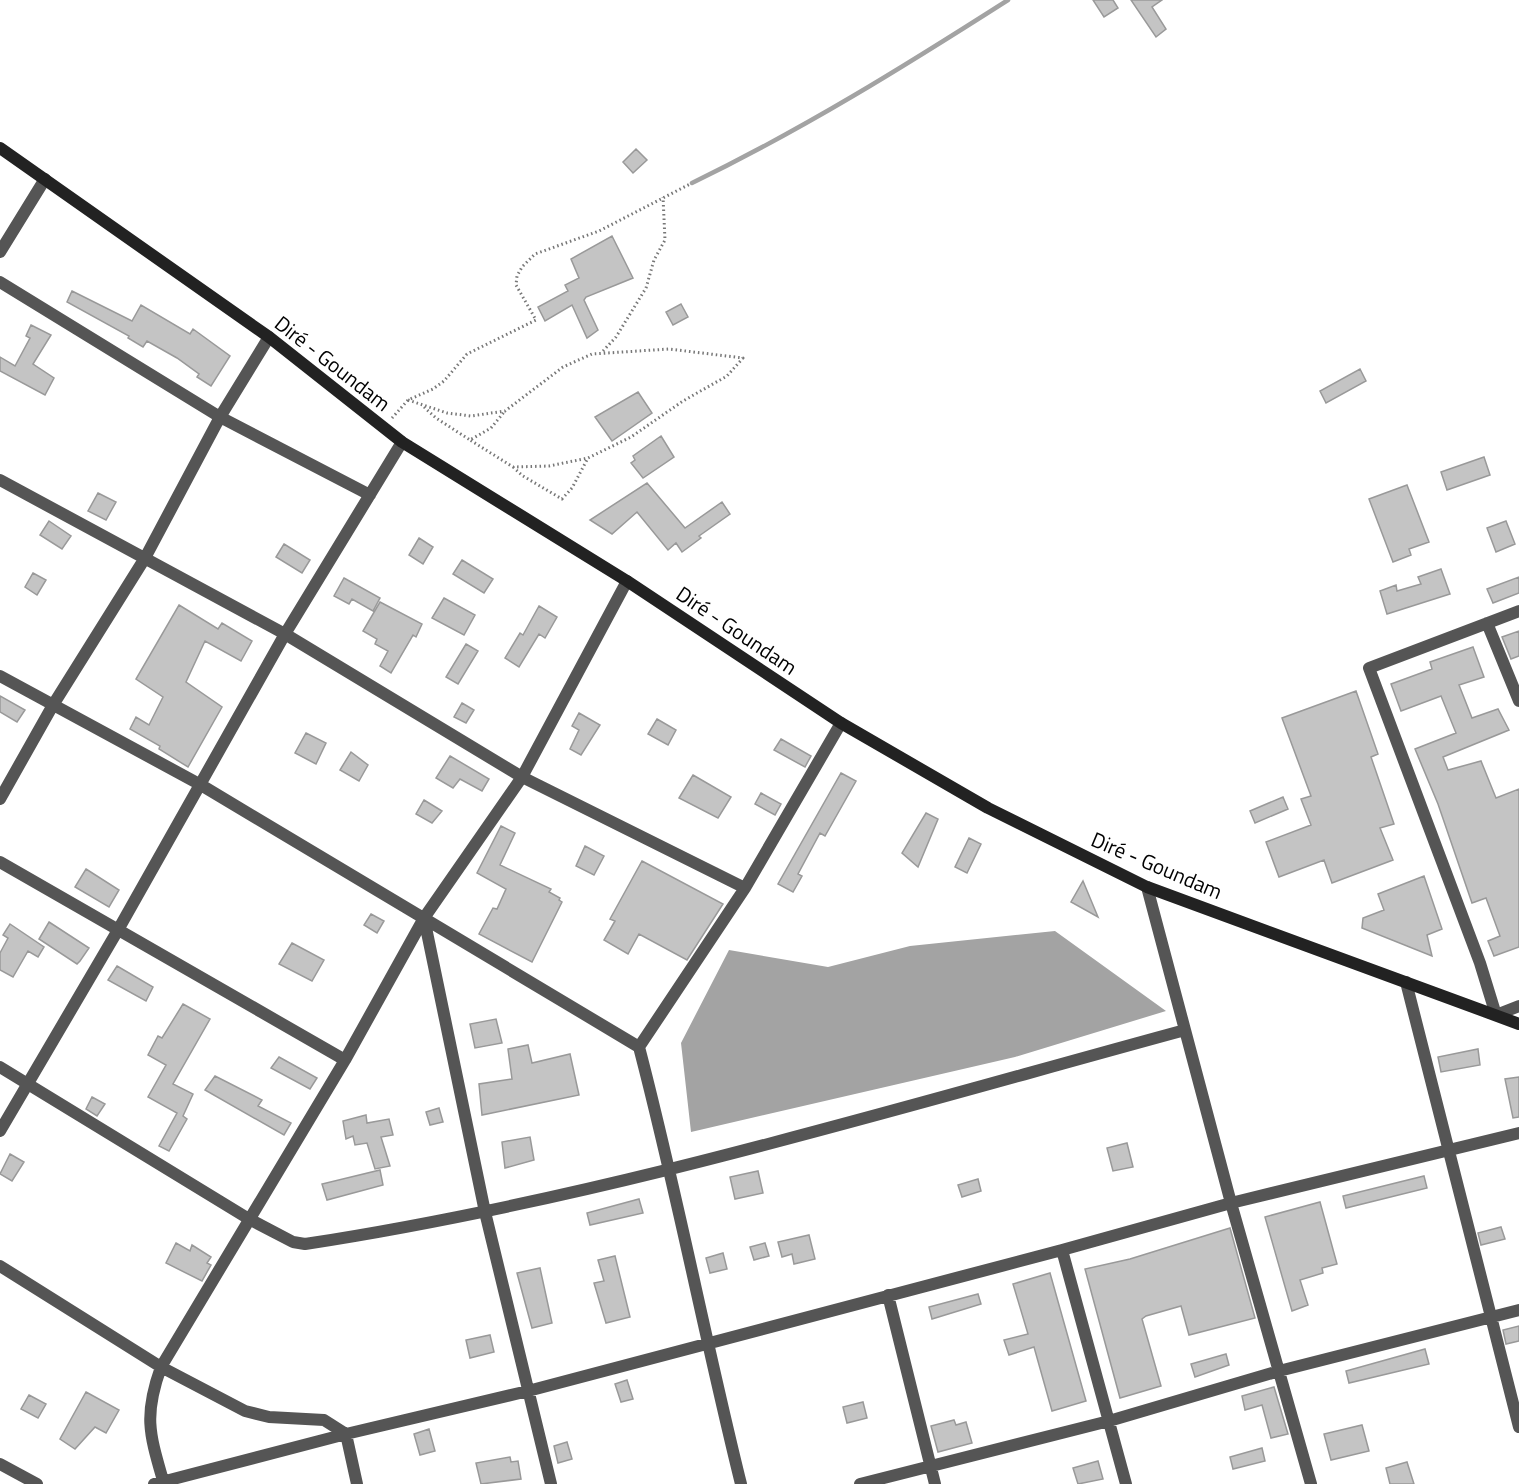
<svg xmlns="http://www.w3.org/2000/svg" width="1519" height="1484" viewBox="0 0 1519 1484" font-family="'Titillium Web',sans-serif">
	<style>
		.water { fill: #a3a3a3 }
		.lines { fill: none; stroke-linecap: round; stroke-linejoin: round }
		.stream { stroke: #a3a3a3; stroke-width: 4.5 }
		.building { fill: #c4c4c4; stroke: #999; stroke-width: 1.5 }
		.path { stroke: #777; stroke-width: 3; stroke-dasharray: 1.5 3; stroke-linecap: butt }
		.street { stroke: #555; stroke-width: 12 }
		.secondary { stroke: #222; stroke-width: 12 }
		.labels { text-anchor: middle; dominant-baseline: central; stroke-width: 6; stroke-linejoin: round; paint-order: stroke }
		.street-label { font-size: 21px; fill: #000; stroke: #fff }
	</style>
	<rect width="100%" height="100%" fill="#fff"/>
	<path class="water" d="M1055 931 1166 1011 1015 1057 691 1132 681 1043 729 950 828 967 910 946Z"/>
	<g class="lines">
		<path class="stream" d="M692 183C805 128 903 67 1008 0"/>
	</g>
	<path class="building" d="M1093 0H1113L1118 8 1104 17Z
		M1131 0H1162L1152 7 1166 29 1156 37Z
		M636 149 647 160 633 173 623 162Z
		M612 236 633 278 586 297 584 300 598 330 587 338 572 305 545 321 538 307 568 291 565 285 579 278 571 259Z
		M72 291 132 321 141 305 190 334 193 329 230 356 211 386 197 377 199 374 177 358 147 341 143 347 128 338 129 336 67 302Z
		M681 304 688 317 673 325 666 312Z
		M31 325 51 335 33 364 54 378 45 395 0 371V357L15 366 30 338 26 336Z
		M1360 369 1366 381 1326 403 1320 391Z
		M638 392 652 413 612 441 595 417Z
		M661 436 674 457 643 478 631 463 635 460 633 456Z
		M1484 457 1490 475 1447 490 1441 472Z
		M647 483 685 528 722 502 730 514 699 536 701 538 682 552 676 543 668 550 637 512 612 534 590 520Z
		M1407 485 1429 542 1409 549 1411 555 1393 562 1369 499Z
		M98 493 116 502 106 520 88 511Z
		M49 521 71 536 62 549 40 535Z
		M1506 521 1515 544 1496 552 1487 528Z
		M419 538 433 547 423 564 409 555Z
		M284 544 310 560 302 573 276 557Z
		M462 560 493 579 484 593 453 574Z
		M1441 569 1450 594 1387 614 1380 591 1396 585 1397 591 1421 584 1418 577Z
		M33 573 46 580 37 595 25 587Z
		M1519 577V593L1493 603 1487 589Z
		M344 578 380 598 373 611 352 599 349 604 334 596Z
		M444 598 475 615 464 635 432 618Z
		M380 602 422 624 416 637 413 635 391 673 380 666 388 651 375 644 377 639 363 631Z
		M179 605 218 629 222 623 252 641 241 661 205 641 186 682 222 707 188 767 159 749 160 746 130 729 136 717 149 725 163 697 136 679Z
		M539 606 557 617 545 638 539 634 519 667 505 658 520 633 523 635Z
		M1519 631V656L1511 659 1502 637Z
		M466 644 478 651 458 684 446 677Z
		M1473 647 1484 677 1459 685 1472 718 1498 709 1509 730 1443 757 1448 770 1481 761 1496 798 1519 789V947L1494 956 1488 941 1500 936 1486 898 1472 903 1438 804 1415 749 1456 733 1441 696 1401 711 1391 684 1432 669 1430 662Z
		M1356 691 1378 754 1371 757 1394 824 1380 828 1393 860 1332 883 1324 860 1279 877 1266 842 1311 825 1301 799 1311 796 1282 718Z
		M0 696 25 710 17 722 0 712Z
		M462 703 474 710 466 723 454 717Z
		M579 713 600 725 581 755 570 749 579 730 572 726Z
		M657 719 676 730 668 745 648 734Z
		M306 733 326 743 316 764 295 753Z
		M781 739 811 756 805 767 774 750Z
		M351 752 368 765 359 781 340 770Z
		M450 756 489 779 482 791 460 779 453 788 436 778Z
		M841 773 856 781 825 836 820 833 798 874 802 876 793 892 778 884Z
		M693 775 731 797 718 818 679 798Z
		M761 793 781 804 775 815 755 804Z
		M1283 797 1288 809 1255 823 1250 811Z
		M424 800 442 811 432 823 416 814Z
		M926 813 938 819 918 867 902 853Z
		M501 826 515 833 500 865 551 889 549 892 560 898 559 900 562 902 532 962 479 934 493 908 497 909 506 889 477 873Z
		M969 838 981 844 967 873 955 867Z
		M585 846 604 856 594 875 576 866Z
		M642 861 723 904 687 960 639 934 628 954 604 940 615 921 610 919Z
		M86 869 119 890 109 907 75 887Z
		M1424 876 1442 929 1427 935 1432 956 1362 928 1363 918 1384 910 1378 894Z
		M1083 881 1098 917 1071 902Z
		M371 914 384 921 377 933 364 925Z
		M49 922 89 948 80 961 77 964 39 939Z
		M10 924 44 947 38 957 28 951 13 977 0 970V953L8 938 3 935Z
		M292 943 324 960 312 981 279 964Z
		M117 966 153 987 146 1001 108 980Z
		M183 1004 210 1019 173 1084 193 1094 183 1116 187 1119 169 1151 159 1146 177 1113 148 1097 166 1065 148 1055 158 1036 162 1038Z
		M496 1019 502 1043 475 1048 470 1024Z
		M528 1045 532 1063 570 1054 579 1095 482 1115 479 1084 512 1079 508 1049Z
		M1478 1049 1480 1065 1441 1072 1438 1057Z
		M279 1057 317 1078 310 1089 271 1068Z
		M215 1076 262 1100 258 1106 291 1123 284 1135 205 1090Z
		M1519 1077V1117L1513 1118 1505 1079Z
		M92 1097 105 1104 97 1116 86 1109Z
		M439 1108 443 1122 430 1125 426 1112Z
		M366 1115 367 1123 389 1119 393 1135 381 1137 390 1166 375 1169 367 1143 355 1145 353 1136 346 1139 343 1121Z
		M530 1137 534 1160 505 1168 502 1142Z
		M1127 1143 1133 1167 1113 1171 1107 1148Z
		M10 1154 24 1162 12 1181 0 1174Z
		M380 1170 383 1185 327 1200 322 1184Z
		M758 1171 763 1193 735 1199 730 1177Z
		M1424 1176 1427 1188 1346 1208 1343 1196Z
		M978 1179 981 1191 962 1197 958 1185Z
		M639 1199 643 1213 590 1225 587 1213Z
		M1320 1202 1337 1264 1322 1268 1323 1273 1300 1280 1308 1305 1292 1311 1265 1217Z
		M1501 1227 1505 1239 1481 1245 1478 1233Z
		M1230 1228 1255 1318 1189 1335 1181 1306 1146 1316 1142 1319 1161 1386 1120 1398 1085 1269 1130 1259Z
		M809 1235 815 1259 794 1264 792 1254 782 1257 778 1242Z
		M176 1243 190 1251 192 1245 211 1257 207 1263 211 1265 202 1281 166 1263Z
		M765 1243 769 1256 754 1260 750 1247Z
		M723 1253 727 1269 710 1273 706 1258Z
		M615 1256 630 1317 606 1323 594 1283 604 1281 598 1260Z
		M540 1268 552 1323 532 1328 517 1273Z
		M1050 1273 1086 1401 1052 1411 1034 1347 1009 1355 1004 1340 1028 1334 1013 1284Z
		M978 1294 981 1304 932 1319 929 1307Z
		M1519 1326V1341L1506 1344 1503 1330Z
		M490 1335 494 1352 470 1358 466 1340Z
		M1425 1349 1429 1364 1349 1383 1346 1371Z
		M1226 1354 1229 1365 1195 1377 1191 1364Z
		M627 1380 633 1399 621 1402 615 1384Z
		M1274 1387 1288 1434 1271 1438 1262 1405 1245 1410 1242 1396Z
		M86 1392 119 1410 106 1433 95 1427 75 1449 60 1439Z
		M29 1395 46 1404 38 1418 21 1409Z
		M863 1402 867 1418 847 1423 843 1407Z
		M954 1420 956 1425 966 1422 972 1443 938 1452 931 1426Z
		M1362 1425 1369 1451 1331 1460 1324 1434Z
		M429 1429 435 1451 420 1455 414 1434Z
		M567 1442 572 1459 558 1463 554 1446Z
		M1262 1448 1265 1461 1233 1469 1230 1457Z
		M510 1457 511 1462 518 1461 521 1479 481 1484 476 1463Z
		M1098 1461 1103 1479 1078 1484 1073 1468Z
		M1407 1462 1414 1484H1390L1386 1468Z"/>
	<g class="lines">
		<path class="path" d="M603 351 616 337 646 288 654 260 665 240 663 197
			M408 400 447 413 471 416 505 411 563 367 592 354 669 349 743 358 727 376 683 401 631 437 588 458 549 466 513 467 470 440
			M424 407 436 418 470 440 491 428 505 411
			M392 418 408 400 433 389 444 381 467 354 536 320 516 285 517 276 522 267 535 254 599 231 690 184
			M513 467 523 476 562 499 572 488 588 458"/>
		<path class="street" d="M0 252 45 179
			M0 282 220 417 370 495
			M0 480 285 634 522 777 745 888
			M1519 611 1369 668 1480 963 1496 1015 1519 1006
			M1487 623 1519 701
			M0 676 201 785 639 1047C677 1192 705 1339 741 1484
			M0 799 53 705 145 558 220 417 269 337
			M0 862 345 1060
			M1147 887 1231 1203 1311 1484
			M424 918 485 1212 551 1484
			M1406 982 1519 1427
			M639 1047 745 888 841 723
			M0 1067 249 1219 293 1242 305 1244C604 1198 894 1109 1185 1030
			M0 1131 118 930 285 634 402 442
			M1062 1250 1126 1484
			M0 1266 161 1367 245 1411 269 1417 324 1420 346 1434 357 1484
			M888 1295 935 1484
			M0 1464 37 1484
			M154 1484 346 1434 528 1391 1062 1250 1231 1203 1519 1133
			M164 1484C150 1435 143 1417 161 1367L345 1060 424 918 522 777 627 581
			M860 1484 1109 1421 1279 1371 1519 1310"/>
		<path class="secondary" d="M0 148 269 337 402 442 627 581 841 723 988 808 1147 887 1519 1024"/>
	</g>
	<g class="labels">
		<g class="street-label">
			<text transform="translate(333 363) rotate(38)">Diré - Goundam</text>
			<text transform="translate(737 630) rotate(34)">Diré - Goundam</text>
			<text transform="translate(1157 865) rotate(23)">Diré - Goundam</text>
		</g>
	</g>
</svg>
